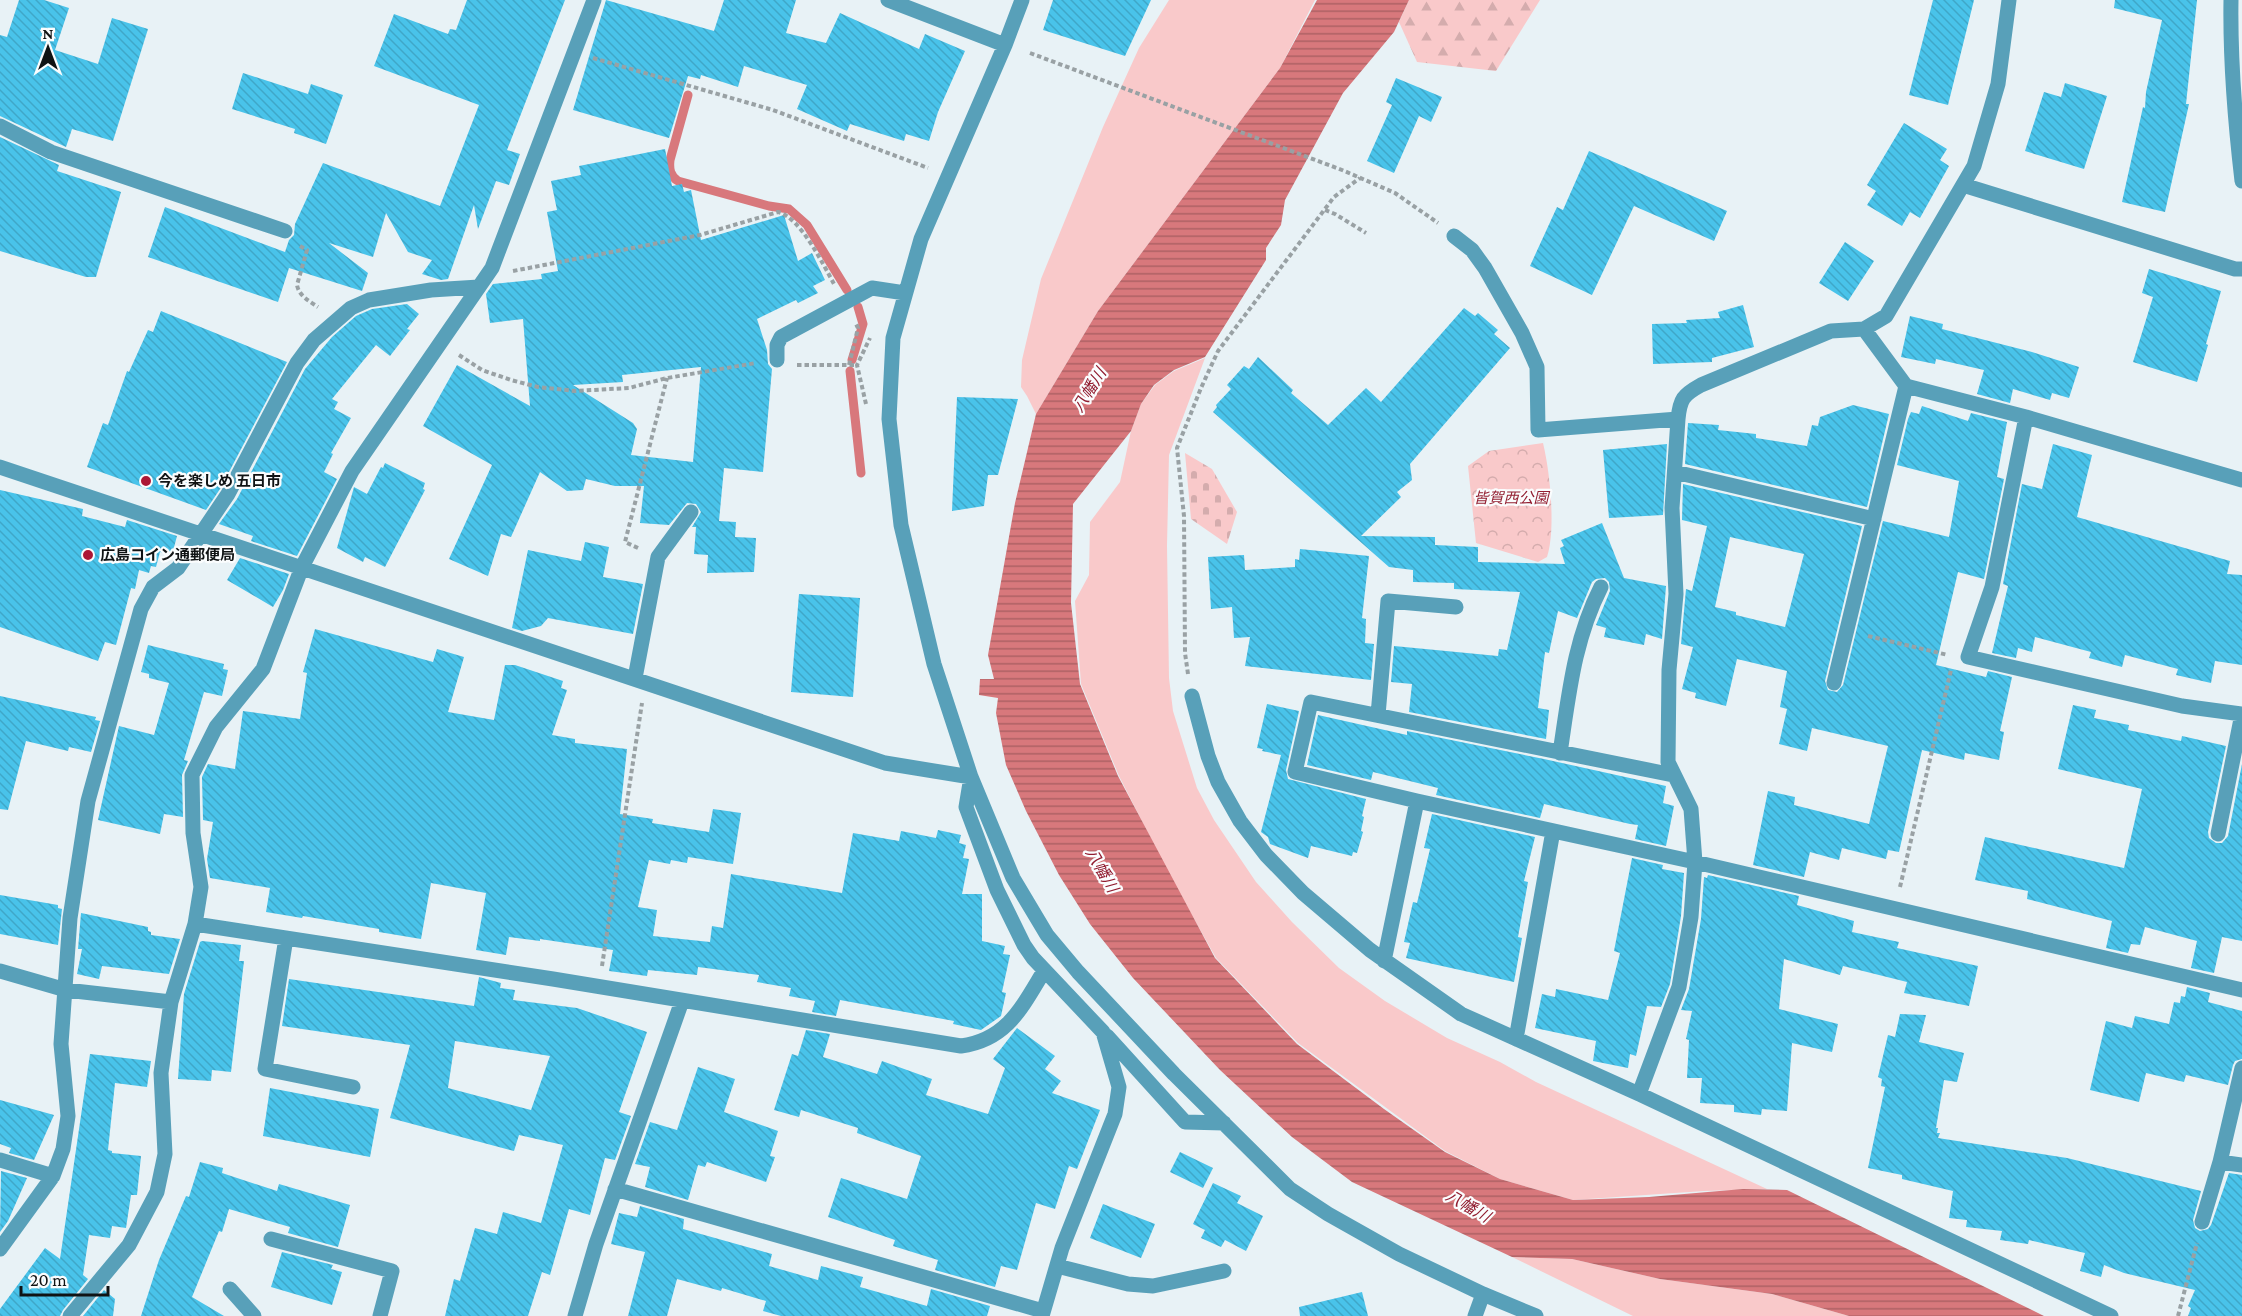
<svg xmlns="http://www.w3.org/2000/svg" width="2242" height="1316" viewBox="0 0 2242 1316" font-family="'Crimson Pro','Noto Sans JP',serif">
	<style>
		.grass { fill: #f9c9ca }
		.forest { fill: url(#forest-firs) }
		.cemetery { fill: url(#cemetery-stones) }
		.park { fill: url(#park-crowns) }
		.water { fill: url(#water-rules) }
		.lines { fill: none; stroke-linecap: round; stroke-linejoin: round }
		.stream { stroke: #d8787c; stroke-width: 9 }
		.building { fill: url(#building-back-hatch); fill-rule: evenodd }
		.path { stroke: #99a1a4; stroke-width: 4; stroke-dasharray: 4.5 3; stroke-linecap: butt }
		.minor { stroke: #58a0b9; stroke-width: 15 }
		.poi-dot { fill: #ac1736; stroke: #fbfdfe; stroke-width: 2 }
		.labels { text-anchor: middle; dominant-baseline: central; stroke-width: 4.5; stroke-linejoin: round; paint-order: stroke }
		.poi-label { font-size: 15px; font-weight: bold; fill: #101314; stroke: #fbfdfe; text-anchor: start }
		.park-label { font-size: 15px; font-style: italic; fill: #932032; stroke: #fbfdfe }
		.water-label { font-size: 16px; font-style: italic; fill: #911d30; stroke: #fbfdfe }
	</style>
	<defs>
		<pattern id="forest-firs" width="22" height="20" patternUnits="userSpaceOnUse" patternTransform="scale(1.5)"><rect width="22" height="20" fill="#f9c9ca"/><path d="M5 1l3.5 6h-7zM16 11l3.5 6h-7z" fill="#d4acad"/></pattern>
		<pattern id="cemetery-stones" width="16" height="16" patternUnits="userSpaceOnUse" patternTransform="scale(1.5)"><rect width="16" height="16" fill="#f9c9ca"/><path d="M2 7V4a2 2 0 0 1 4 0v3zM10 15v-3a2 2 0 0 1 4 0v3z" fill="#d4acad"/></pattern>
		<pattern id="park-crowns" width="20" height="18" patternUnits="userSpaceOnUse" patternTransform="scale(1.5)"><rect width="20" height="18" fill="#f9c9ca"/><path d="M2 6a3 3 0 1 1 6 0M12 15a3 3 0 1 1 6 0" fill="none" stroke="#d4acad"/></pattern>
		<pattern id="water-rules" width="6" height="5" patternUnits="userSpaceOnUse" patternTransform="scale(1.5)"><rect width="6" height="5" fill="#d8787c"/><path d="M0 2.5h6" fill="none" stroke="#ae6164"/></pattern>
		<pattern id="building-back-hatch" width="6" height="6" patternUnits="userSpaceOnUse" patternTransform="scale(1.5)"><rect width="6" height="6" fill="#49c3ea"/><path d="M-1 5l2 2M0 0l6 6M5-1l2 2" fill="none" stroke="#3fa7c8"/></pattern>
	</defs>
	<rect width="100%" height="100%" fill="#e8f2f6"/>
	<path class="grass" d="M1169 0H1315L1280 68 1098 311 1036 414 1027 396 1021 387 1022 360 1041 279 1103 127 1139 48Z
		M1205 358 1169 455 1167 546 1169 678 1173 711 1197 788 1214 820 1256 882 1292 922 1339 968 1385 1001 1447 1038 1500 1062 1536 1082 1767 1189 1704 1191 1573 1200 1500 1179 1445 1151 1298 1043 1216 958 1171 878 1119 776 1081 684 1075 601 1089 575 1090 522 1120 482 1131 431 1141 404 1155 385 1174 371Z
		M1512 1257 1572 1259 1660 1279 1772 1294 1849 1316H1633Z"/>
	<path class="forest" d="M1409 0H1540L1496 71 1417 62 1399 22Z"/>
	<path class="cemetery" d="M1185 453 1212 469 1237 512 1227 544 1191 519Z"/>
	<path class="park" d="M1543 443C1550 472 1556 529 1547 557L1538 562 1476 543 1468 466 1489 451Z"/>
	<path class="water" d="M1317 0H1409L1394 32 1343 93 1285 200 1281 225 1266 248V260L1205 357 1174 370 1154 385 1141 404 1131 431 1073 504 1071 603 1080 684 1118 776 1215 958 1297 1044 1384 1109 1445 1152 1500 1179 1573 1200 1649 1197 1743 1189 1787 1190 2044 1316H1849L1772 1294 1660 1279 1572 1259 1512 1257 1352 1182 1292 1137 1220 1070 1133 978 1090 924 1059 875 1026 811 1006 765 996 713 998 698 979 695 980 679H994L988 655 1015 503 1036 414 1098 311 1280 68Z"/>
	<g class="lines">
		<path class="stream" d="M688 95 670 160C669 169 670 176 678 181L769 206 789 209 807 225 847 290
			M852 360 863 324 858 307
			M850 371 861 473"/>
	</g>
	<path class="building" d="M19 0H44L69 8 55 50 98 64 112 18 148 29 113 141 72 129 66 147 0 116V35L7 37Z
		M467 0H565L507 150 520 154 509 185 496 181 478 229 474 205 448 279 441 280 422 274 432 260 408 252 386 213 373 257 329 243 368 273 362 291 289 268 278 302 148 257 165 207 285 252 289 240 294 235 295 224 323 163 440 206 479 105 374 66 394 14 448 34 450 29 456 30Z
		M606 0 714 31 724 0H796L786 33 826 43 840 13 919 49 925 34 965 51 938 112 929 141 906 134 904 141 850 124 847 131 797 109 807 85 744 66 738 87 701 75 700 79 688 76 669 138 573 110Z
		M1053 0H1151L1125 56 1043 30Z
		M1933 0H1974L1948 105 1909 95Z
		M2115 0H2197L2186 104H2189L2165 212 2122 202 2143 107 2145 108 2146 92 2162 20 2114 8Z
		M243 73 308 94 311 84 343 95 326 144 294 133 295 129 232 109Z
		M1396 78 1442 97 1431 122 1419 116 1394 173 1367 161 1392 105 1386 102Z
		M2065 83 2107 96 2084 169 2025 151 2044 92 2061 97Z
		M1904 123 1947 149 1940 160 1949 166 1920 218 1910 212 1902 226 1867 205 1876 191 1867 185Z
		M0 137 59 165 57 171 121 192 96 277H86L0 251Z
		M665 149 672 186 682 184 684 192 691 190 701 240 784 215 798 261 812 253 825 280 813 286 818 293 798 303 796 300 757 319 767 350 768 364 772 369 763 472 724 468 719 521 736 522 735 537 756 538 754 572 707 573 708 555 694 554 696 527H692L701 512 696 504 687 503 669 525 640 523 644 486H615L586 479 583 490 567 491 540 472 511 537 501 534 488 576 449 559 492 465 423 426 457 365 530 406 523 319 490 323 486 294 493 284 542 279 541 274 558 271 547 212 557 210 551 181 581 175 579 166ZM701 367 693 462 631 455 637 429 633 423 573 385 623 382 622 375Z
		M1589 151 1727 211 1714 241 1634 206 1592 295 1530 266 1557 207 1563 210Z
		M1845 242 1874 261 1848 301 1819 283Z
		M2149 269 2221 291 2206 344 2208 345 2197 382 2133 362 2153 297 2142 293Z
		M407 304 419 314 407 329 410 330 390 356 376 345 332 399 338 402 334 409 351 418 331 453 333 454 324 472 337 479 297 556 251 541 253 536 219 524 237 499 305 369 332 337 356 316 372 309Z
		M1743 305 1754 347 1712 358V362L1653 364 1652 324 1687 323 1686 320 1720 318 1718 312Z
		M1464 308 1475 316 1478 313 1498 330 1494 334 1510 348 1410 464 1412 480 1397 492 1401 497 1361 536 1435 537V545L1478 547V562L1565 564 1560 548 1564 546 1561 540 1602 523 1624 578 1666 586 1662 639 1646 634 1644 645 1604 637 1606 628 1596 625 1610 591 1609 582 1605 578 1596 579 1592 582 1577 618 1558 611 1549 653 1545 652 1538 708 1549 710 1546 739 1409 712 1412 684 1391 682 1394 646 1498 656 1499 649 1507 650 1520 592 1454 589V583L1413 582V570L1389 567 1213 412 1217 407 1216 405 1231 389 1227 385 1244 366 1249 369 1258 357 1293 390 1291 393 1328 425 1366 388 1381 402Z
		M161 311 287 362 220 489 206 510 87 467 103 423 108 425 127 371 129 372 148 330 153 332Z
		M1910 316 1943 324 1942 329 2032 352 2079 367 2069 398 2052 393 2050 400 2013 389 2010 403 1977 394 1984 370 1936 359 1935 364 1901 357Z
		M957 397 1018 399 998 475H988L984 506 952 511Z
		M1853 405 1889 414 1867 507 1685 464 1688 423 1719 425 1718 430 1756 434V438L1807 446 1812 425 1818 426 1820 417Z
		M1922 406 1968 421 1971 413 2007 422 1997 477 2004 479 1984 579 1958 572 1936 665 1986 677 1988 671 2012 677 2000 731 2004 732 1999 760 1965 753 1964 760 1922 750 1899 852 1888 850 1886 859 1842 848 1839 860 1810 852 1804 877 1753 865 1768 791 1795 797 1794 805 1869 824 1888 746 1812 728 1807 751 1779 744 1787 709 1780 707 1787 671 1737 659 1726 706 1695 698 1696 693 1682 689 1693 647 1681 644 1686 589 1692 591 1707 526 1682 520 1683 484 1862 526 1825 681 1828 690 1837 692 1843 685 1883 521 1949 537 1959 481 1897 465 1908 419 1911 412 1919 414ZM1730 537 1804 554 1785 627 1736 615V612L1715 607Z
		M1667 444 1663 515 1609 518 1603 450Z
		M2053 444 2092 455 2077 517 2230 561 2227 574 2242 575V665L2215 661 2211 683 2176 675 2178 669 2125 655 2122 667 2089 658 2091 652 2035 637 2032 652 2018 648 2016 658 1992 653 2008 586 2003 584 2022 484 2042 489Z
		M385 463 425 483 423 489 425 490 385 567 365 557 363 562 337 548 354 487 367 494 381 467 383 468Z
		M0 490 83 509 82 516 125 527 127 520 177 536 172 555 160 552 156 567 151 566 149 573 139 570 135 589 131 588 116 645 105 642 98 661 0 627Z
		M585 542 609 547 603 577 643 584 633 634 548 618 541 626 522 631 512 628 528 550 581 561Z
		M1300 549 1369 556 1362 618 1366 619 1365 643 1374 644 1371 680 1245 666 1250 637 1234 638 1232 607 1211 609 1208 557 1244 555 1245 570 1295 567V559L1299 560Z
		M240 558 289 574 283 590 273 607 227 580Z
		M799 594 860 598 853 697 791 692Z
		M315 629 433 662 437 649 464 657 448 712 494 720 505 665H515L563 681 561 688 567 690 552 735 575 739V743L627 749 620 814 653 819 652 823 709 832 713 809 741 813 733 864 688 857 687 863 671 860 670 864 649 860 638 907 657 910 653 936 710 942 712 926 723 928 731 874 842 893 853 833 899 841 901 831 936 838 938 830 961 835 959 843 966 845 963 858 969 859 962 894H982V941L1005 946 1003 954 1010 955 1002 992 1006 993 1001 1016 981 1030 953 1024 954 1021 840 1000 836 1016 812 1012 815 1001 789 996 791 988 757 982 759 975 698 967 697 975 648 970 647 976 609 971 613 950 540 939V941L509 937 506 955 476 950 486 893 431 883 421 939 379 932V929L303 916 302 918 266 912 270 888 210 878 207 859 213 822 203 820 202 777 208 764 235 769 243 711 300 719 307 673 303 672Z
		M148 645 224 664 223 669 228 670 222 696 204 692 184 760 188 761 182 775 183 817 164 814 160 834 98 820 119 726 154 735 169 683 149 678V674L141 672Z
		M0 696 96 717 95 720 100 721 91 752 69 747 68 751 26 741 8 810 0 809Z
		M1267 704 1299 711 1286 770 1288 779 1366 799 1362 816 1364 817 1361 831 1363 832 1357 853 1353 852 1352 856 1311 846 1308 858 1270 844 1268 837 1261 832 1281 755 1262 751 1263 749 1257 748Z
		M2073 705 2096 710 2094 718 2129 725 2128 730 2181 741 2182 736 2226 746 2208 832 2209 838 2216 843H2222L2228 836 2242 764V941L2222 937 2214 973 2191 968 2197 941 2145 927 2140 945 2131 944 2128 953 2106 948 2112 921 2027 899 2028 891 1975 880 1985 837 2124 868 2142 789 2058 769Z
		M1318 715 1407 735V731L1544 759 1666 786 1663 803 1674 806 1666 846 1635 839 1638 825 1630 824 1544 804 1540 818 1436 795 1438 788 1373 772 1371 780 1307 765Z
		M1432 814 1535 837 1524 881 1528 882 1518 937 1522 938 1514 982 1406 958 1410 943 1404 942 1413 902 1417 903 1430 849 1424 848Z
		M1632 858 1663 865 1662 869 1684 873 1681 916 1670 984 1661 1007 1647 1006 1636 1056 1630 1054 1628 1068 1593 1061 1596 1041 1535 1028 1542 994 1555 997 1556 989 1608 1000 1620 953 1614 951Z
		M1708 875 1799 896 1797 905 1854 921 1852 932 1899 942 1897 948 1978 966 1969 1006 1904 993 1907 982 1843 966 1840 975 1784 959 1779 1009 1838 1024 1832 1052 1792 1043 1787 1111 1762 1109 1761 1115 1734 1112V1105L1700 1103 1702 1078H1687L1689 1040 1686 1039 1692 1011 1681 1010 1689 989 1701 919 1704 877 1707 878Z
		M0 895 58 905V908L62 909 58 945 0 934Z
		M81 913 148 927V931L151 932V935L180 939 169 974 102 966 99 979 77 974 82 949H78Z
		M202 941 241 945 239 961H244L231 1072 212 1070 211 1081 178 1079 184 994 200 942Z
		M479 977 501 983 500 988 515 990 513 1000 577 1008 647 1032 619 1112 631 1116 615 1160 605 1158 590 1215 569 1209 550 1275 542 1272 528 1316H445L454 1279 460 1281 475 1228 497 1234 503 1212 541 1223 563 1145 519 1135 514 1151 390 1118 410 1045 282 1026 289 979 474 1006ZM455 1041 550 1056 531 1110 448 1088Z
		M2187 987 2210 993 2208 1002 2242 1011V1059L2235 1061 2233 1065 2228 1085 2186 1075 2184 1082 2146 1073 2139 1102 2090 1090 2106 1021 2132 1028 2135 1016 2169 1024 2174 1002 2180 1003 2181 996 2185 997Z
		M1900 1014 1926 1015 1919 1042 1964 1053 1957 1082 1944 1080 1936 1128H1938L1937 1133H1940L1938 1138 2067 1158 2201 1191 2193 1220 2195 1228 2200 1231 2208 1229 2211 1225 2229 1173 2242 1175V1316H2188L2191 1308 2188 1306 2195 1290 2124 1273 2104 1265 2101 1277 2080 1271 2085 1253 2029 1240 2028 1244 2000 1240 2002 1231 1966 1227 1967 1220 1949 1218 1953 1191 1902 1179V1175L1868 1168 1885 1087 1881 1086 1882 1079 1878 1077 1888 1035 1895 1037Z
		M1017 1028 1055 1056 1045 1069 1061 1081 1052 1093 1100 1110 1077 1169 1069 1166 1055 1209 1036 1203 1017 1270 1001 1266 995 1287 935 1270 938 1260 893 1246 895 1240 828 1217 841 1178 907 1199 921 1156 857 1133 858 1128 801 1110 799 1117 774 1110 792 1054 798 1056 806 1030 830 1034 823 1057 877 1074 882 1061 932 1079 926 1095 988 1114 1005 1068 993 1059Z
		M90 1054 151 1061 147 1087 115 1083 108 1150 112 1151V1153L141 1156 137 1195H131L126 1228 112 1226 110 1238 89 1235 83 1275 88 1279 63 1310 60 1316H0V1309L45 1248 60 1259Z
		M698 1067 735 1079 724 1112 778 1131 770 1156 775 1157 766 1182 707 1162 705 1167 698 1165 688 1200 645 1187 650 1167 635 1164 650 1122 677 1130Z
		M270 1088 379 1109 370 1157 263 1136Z
		M0 1100 54 1115 34 1160 9 1153 11 1148 0 1144Z
		M1180 1152 1213 1168 1203 1188 1170 1172Z
		M200 1162 223 1168 222 1173 277 1191 279 1184 350 1205 338 1247 288 1233 290 1227 229 1209 222 1232 219 1231 192 1297 224 1316H141L159 1260 186 1196 189 1197Z
		M1 1171 27 1178 8 1221 0 1232Z
		M1213 1183 1241 1196 1237 1203 1263 1216 1246 1251 1225 1240 1221 1247 1201 1238 1205 1230 1193 1224Z
		M1103 1204 1155 1224 1141 1258 1090 1238Z
		M640 1206 684 1219 683 1229 772 1254 769 1266 818 1280 821 1266 863 1277 860 1287 927 1306 931 1289 990 1306 987 1316H781L763 1311 766 1301 722 1288 721 1291 677 1279 667 1316H628L645 1252 611 1244 619 1213 637 1217Z
		M282 1252 333 1265 331 1269 342 1272 332 1305 271 1287Z
		M104 1290 115 1299 113 1316H83Z
		M1362 1292 1368 1316H1300L1299 1307Z"/>
	<g class="lines">
		<path class="path" d="M1030 53 1342 170 1395 193 1438 223
			M593 58 773 110 928 168
			M1325 210 1335 214 1366 233
			M300 246 307 250 297 285C299 296 309 301 318 307
			M513 271 700 235 778 212C800 217 823 264 834 284
			M459 355 482 370 511 380 538 387 575 391 629 388 667 378 756 363
			M797 365H857
			M849 365 858 328 855 322
			M866 404 857 365 870 338
			M638 548 625 542 667 378
			M1868 636 1948 655
			M1188 674 1185 653 1184 516 1177 448 1201 388 1218 351 1334 197 1360 178
			M1900 887 1951 670
			M602 966 642 703
			M2178 1316 2197 1243"/>
		<path class="minor" d="M888 0 1005 45
			M1022 0 1005 45 921 239 893 338 889 419 901 525 934 664 971 777 1013 878 1047 935 1078 972 1174 1074 1290 1189 1328 1214 1399 1254 1483 1294 1536 1316
			M2231 0C2230 61 2235 121 2242 181
			M0 126 51 152 285 231
			M1963 185 2235 269H2242
			M1454 236 1472 250 1485 268 1522 333 1537 367 1538 430 1678 419C1680 399 1683 395 1701 385L1831 331 1864 329 1886 316 1974 166 1998 84 2009 0
			M1864 329 1906 386 2026 417 2242 480
			M777 360V345L781 337 872 288 905 293
			M2026 417 1992 587 1968 657 2182 706 2242 714 2218 834
			M0 467 885 763 971 777 966 807 997 890 1024 945 1033 958 1103 1032 1119 1087 1115 1114 1062 1248 1042 1316
			M1675 472 1874 519
			M635 678 658 557 691 512
			M1834 683 1906 386
			M1192 696 1208 756 1218 782 1240 821 1266 855 1303 893 1370 950 1461 1014 1639 1094 2111 1316
			M1378 715 1388 601 1456 607
			M1560 753C1569 694 1574 640 1601 587
			M1673 775 1311 702 1295 772 1417 801 1695 862 2242 990
			M195 924 553 979 961 1046C1007 1040 1022 1007 1044 971
			M286 938 265 1069 353 1087
			M1384 961 1417 801
			M0 971 66 990 171 1002
			M1107 1036 1185 1122 1224 1123
			M1516 1039 1553 831
			M1639 1094 1679 987 1691 917 1695 862 1691 809 1668 762 1669 670 1676 594 1672 508 1678 419
			M0 1160 53 1176
			M2220 1162 2242 1165
			M615 1189 1043 1311
			M2202 1222 2220 1162 2242 1068
			M271 1239 392 1271 380 1316
			M0 1249 53 1176 63 1149 68 1116 61 1044 70 918 88 801 141 609 153 587 178 568 228 494 297 363 314 340 351 308 369 300 431 290 479 287
			M1057 1266 1128 1284 1153 1286 1224 1271
			M230 1289 254 1316
			M70 1316 129 1245 157 1192 165 1154 161 1073 171 1002 195 924 201 887 193 833 192 775 216 727 263 669 302 567 352 471 492 268 594 0
			M575 1316 596 1244 682 1001
			M1475 1316 1483 1294"/>
	</g>
	<g class="poi-dot">
		<circle cx="146" cy="481" r="6"/>
		<circle cx="88" cy="555" r="6"/>
	</g>
	<g class="labels">
		<g class="poi-label">
			<text x="158" y="481">今を楽しめ 五日市</text>
			<text x="100" y="555">広島コイン通郵便局</text>
		</g>
		<g class="park-label">
			<text x="1511" y="498">皆賀西公園</text>
		</g>
		<g class="water-label">
			<text transform="translate(1089 390) rotate(-58)">八幡川</text>
			<text transform="translate(1102 870) rotate(60)">八幡川</text>
			<text transform="translate(1468 1206) rotate(30)">八幡川</text>
		</g>
	</g>
	<g transform="translate(48 48)" stroke="#fbfdfe" stroke-width="4.5" paint-order="stroke">
	<path d="M0-4.5L10 22L0 15L-10 22Z" fill="#101314"/>
	<text y="-9" font-size="16" font-weight="bold" text-anchor="middle" fill="#101314">N</text>
	</g>
	<path d="M21 1286v9h87v-9" fill="none" stroke="#101314" stroke-width="3"/>
	<text x="30" y="1286" font-size="18" fill="#101314" stroke="#fbfdfe" stroke-width="4.5" paint-order="stroke">20 m</text>
</svg>
